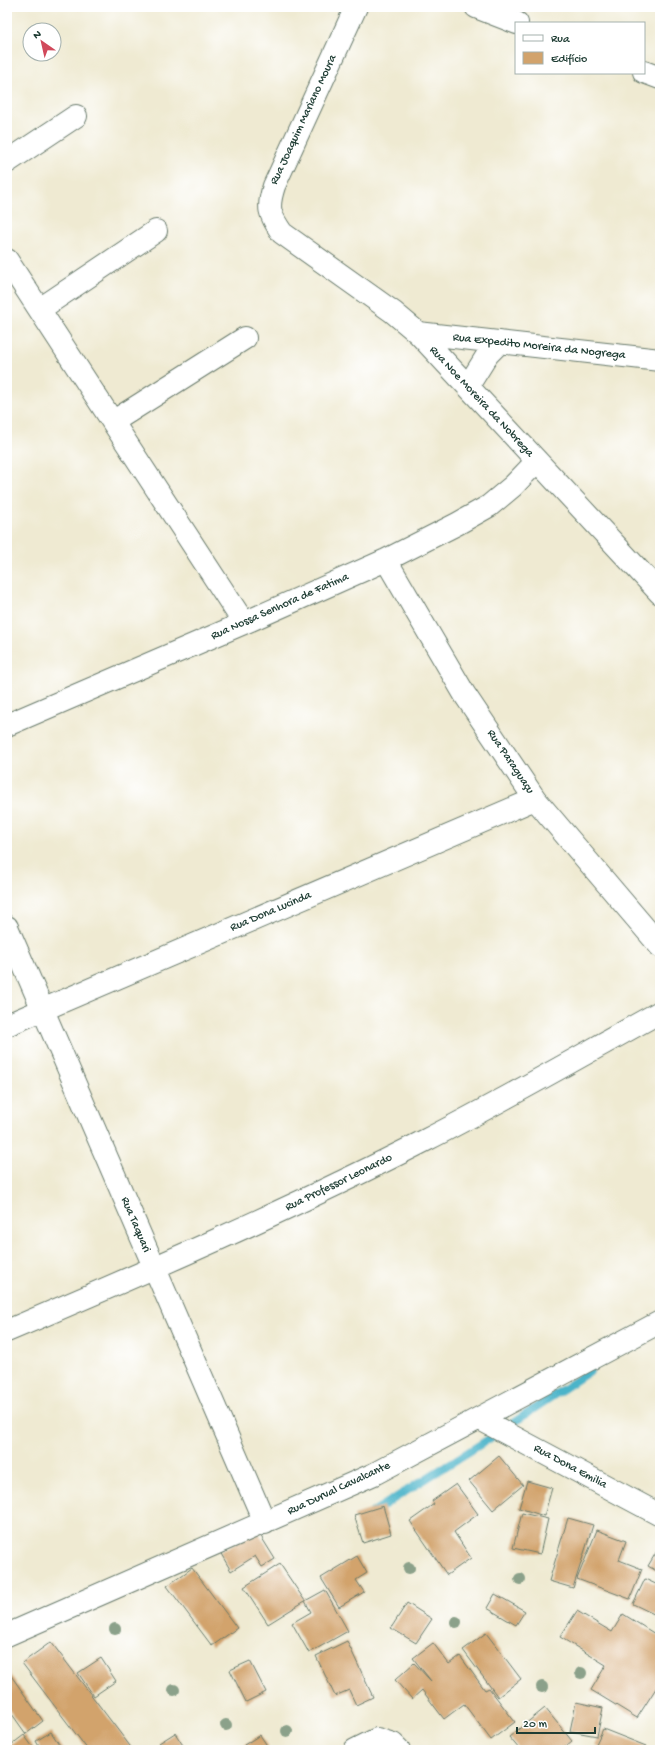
<svg xmlns="http://www.w3.org/2000/svg" width="667" height="1757" viewBox="0 0 667 1757" font-family="'Gochi Hand',sans-serif">
	<style>
		.lines { fill: none; stroke-linecap: round; stroke-linejoin: round }
		.stream { stroke: #4bb4c9; stroke-width: 8 }
		.building { fill: #d2a36c }
		.street-casing { stroke: #687a6b; stroke-width: 24 }
		.street { stroke: #fff; stroke-width: 22 }
		.tree { fill: #8ba18a }
		.labels { text-anchor: middle; dominant-baseline: central; stroke-width: 3; stroke-linejoin: round; paint-order: stroke }
		.street-label { font-size: 12px; fill: #1f3d34; stroke: #fff }
	</style>
	<rect width="100%" height="100%" fill="#fff"/>
	<filter id="ink" filterUnits="userSpaceOnUse"><feTurbulence type="fractalNoise" baseFrequency=".025" numOctaves="2"/><feDisplacementMap in="SourceGraphic" scale="8" xChannelSelector="R" yChannelSelector="G"/><feConvolveMatrix kernelMatrix="1 2 1 2 8 2 1 2 1" color-interpolation-filters="sRGB"/></filter>
	<filter id="wash" filterUnits="userSpaceOnUse"><feTurbulence type="fractalNoise" baseFrequency=".012" numOctaves="4" result="noise"/><feDisplacementMap in="SourceGraphic" scale="16" xChannelSelector="R" yChannelSelector="G"/><feGaussianBlur stdDeviation="0.9" result="paint"/><feColorMatrix in="noise" values="0 0 0 0 0 0 0 0 0 0 0 0 0 0 0 0 0 1.4 0 .05"/><feComposite in="paint" operator="in"/></filter>
	<g filter="url(#wash)">
		<rect width="100%" height="100%" fill="#efead2"/>
		<g class="lines">
			<path class="stream" d="M373 1512 489 1439 590 1371"/>
		</g>
		<g id="blocks">
			<path class="building" d="M499 1456 523 1485 493 1510 469 1481Z
				M527 1481 552 1488 544 1516 519 1508Z
				M456 1484 478 1514 454 1532 471 1558 447 1575 410 1521 434 1504 432 1501Z
				M383 1506 391 1534 363 1543 354 1515Z
				M522 1513 548 1519 540 1554 513 1548Z
				M568 1518 593 1525 573 1588 549 1581Z
				M257 1530 275 1559 262 1567 255 1556 231 1571 220 1552Z
				M597 1530 626 1541 619 1560 642 1569 630 1599 577 1579Z
				M660 1546V1573L648 1566Z
				M357 1556 367 1573 356 1580 364 1592 339 1607 321 1578Z
				M280 1564 305 1601 268 1624 244 1587Z
				M192 1568 237 1628 212 1646 167 1586Z
				M645 1579 660 1586V1617L633 1604Z
				M325 1590 348 1631 309 1653 292 1623 311 1612 305 1601Z
				M495 1594 525 1611 516 1625 487 1608Z
				M407 1603 432 1619 416 1643 391 1628Z
				M577 1611 612 1632 623 1614 660 1637V1682L637 1718 591 1690 606 1665 560 1637Z
				M486 1633 521 1679 498 1697 463 1650Z
				M347 1641 373 1697 356 1705 349 1690 335 1696 316 1656Z
				M51 1642 133 1750H88L22 1663Z
				M433 1643 449 1664 460 1656 485 1690 489 1688 515 1722 491 1740 464 1704 444 1719 422 1690 412 1699 395 1680 414 1663 431 1681 413 1658Z
				M101 1658 116 1681 94 1696 78 1673Z
				M250 1661 266 1692 246 1702 230 1670Z
				M7 1670 43 1721 26 1734 7 1707Z
				M576 1702 603 1708 597 1736 570 1731Z
				M545 1708 572 1741 561 1750H520L509 1737Z
				M603 1729 646 1746 644 1750H606L595 1746Z
				M51 1732 63 1750H41L36 1741Z
				M175 1733 186 1750H164L159 1743Z
				M24 1735 35 1750H7V1748Z
				M260 1735 270 1750H247L244 1745Z"/>
		</g>
	</g>
	<g filter="url(#ink)">
		<use href="#blocks" fill-opacity="0" stroke="#687a6b" stroke-width="1"/>
		<g class="lines">
			<g class="street-casing">
				<path id="street" d="M356 7 274 186C267 208 269 214 282 233L393 312 418 333 660 593
					M476 7 517 23
					M644 72 660 78
					M7 162 76 116
					M7 260 244 623
					M40 309 156 231
					M418 333 660 360
					M468 386 488 354 500 342
					M114 421 245 338
					M386 560 465 695 535 799 660 946
					M7 725 244 623 386 560 457 524 489 506 513 486 536 462
					M7 927 265 1523
					M7 1025 535 799
					M7 1331C148 1271 289 1210 426 1140 505 1100 582 1055 660 1012
					M480 1419 660 1515
					M7 1635 374 1474 660 1322
					M355 1750 377 1739 393 1744 399 1750"/>
			</g>
			<use href="#street" class="street"/>
		</g>
		<g class="tree">
			<circle cx="409" cy="1568" r="6"/>
			<circle cx="520" cy="1579" r="6"/>
			<circle cx="456" cy="1622" r="6"/>
			<circle cx="115" cy="1629" r="6"/>
			<circle cx="581" cy="1673" r="6"/>
			<circle cx="542" cy="1687" r="6"/>
			<circle cx="174" cy="1690" r="6"/>
			<circle cx="226" cy="1725" r="6"/>
			<circle cx="287" cy="1731" r="6"/>
		</g>
	</g>
	<g class="labels">
		<g class="street-label">
			<text transform="translate(304 120) rotate(-65)">Rua Joaquim Mariano Moura</text>
			<text transform="translate(539 347) rotate(6)">Rua Expedito Moreira da Nogrega</text>
			<text transform="translate(481 402) rotate(47)">Rua Noe Moreira da Nobrega</text>
			<text transform="translate(280 607) rotate(-24)">Rua Nossa Senhora de Fatima</text>
			<text transform="translate(510 762) rotate(56)">Rua Paraguaçu</text>
			<text transform="translate(271 912) rotate(-23)">Rua Dona Lucinda</text>
			<text transform="translate(339 1183) rotate(-26)">Rua Professor Leonardo</text>
			<text transform="translate(135 1225) rotate(67)">Rua Taquari</text>
			<text transform="translate(570 1467) rotate(28)">Rua Dona Emilia</text>
			<text transform="translate(339 1489) rotate(-25)">Rua Durval Cavalcante</text>
		</g>
	</g>
	<rect width="667" height="1757" fill="none" stroke="#fff" stroke-width="24"/>
	<rect x="515" y="22" width="130" height="52" fill="#ffffff" stroke="#a5b1ae"/>
	<rect x="523" y="35" width="20" height="6" fill="#ffffff" stroke="#a5b1ae"/>
	<text x="551" y="42" font-size="12" fill="#1f3d34">Rua</text>
	<rect x="523" y="52" width="20" height="12" fill="#d2a36c" stroke="#a5b1ae"/>
	<text x="551" y="62" font-size="12" fill="#1f3d34">Edifício</text>
	<g transform="translate(42 42) rotate(326)"><circle r="19" fill="#ffffff" stroke="#a5b1ae"/>
	<path d="M0-3L7 15L0 10L-7 15Z" fill="#d1495b"/>
	<text y="-6" font-size="11" font-weight="bold" text-anchor="middle" fill="#1f3d34">N</text>
	</g>
	<path d="M517 1727v6h78v-6" fill="none" stroke="#1f3d34" stroke-width="2"/>
	<text x="523" y="1727" font-size="12" fill="#1f3d34" stroke="#ffffff" stroke-width="3" paint-order="stroke">20 m</text>
</svg>
